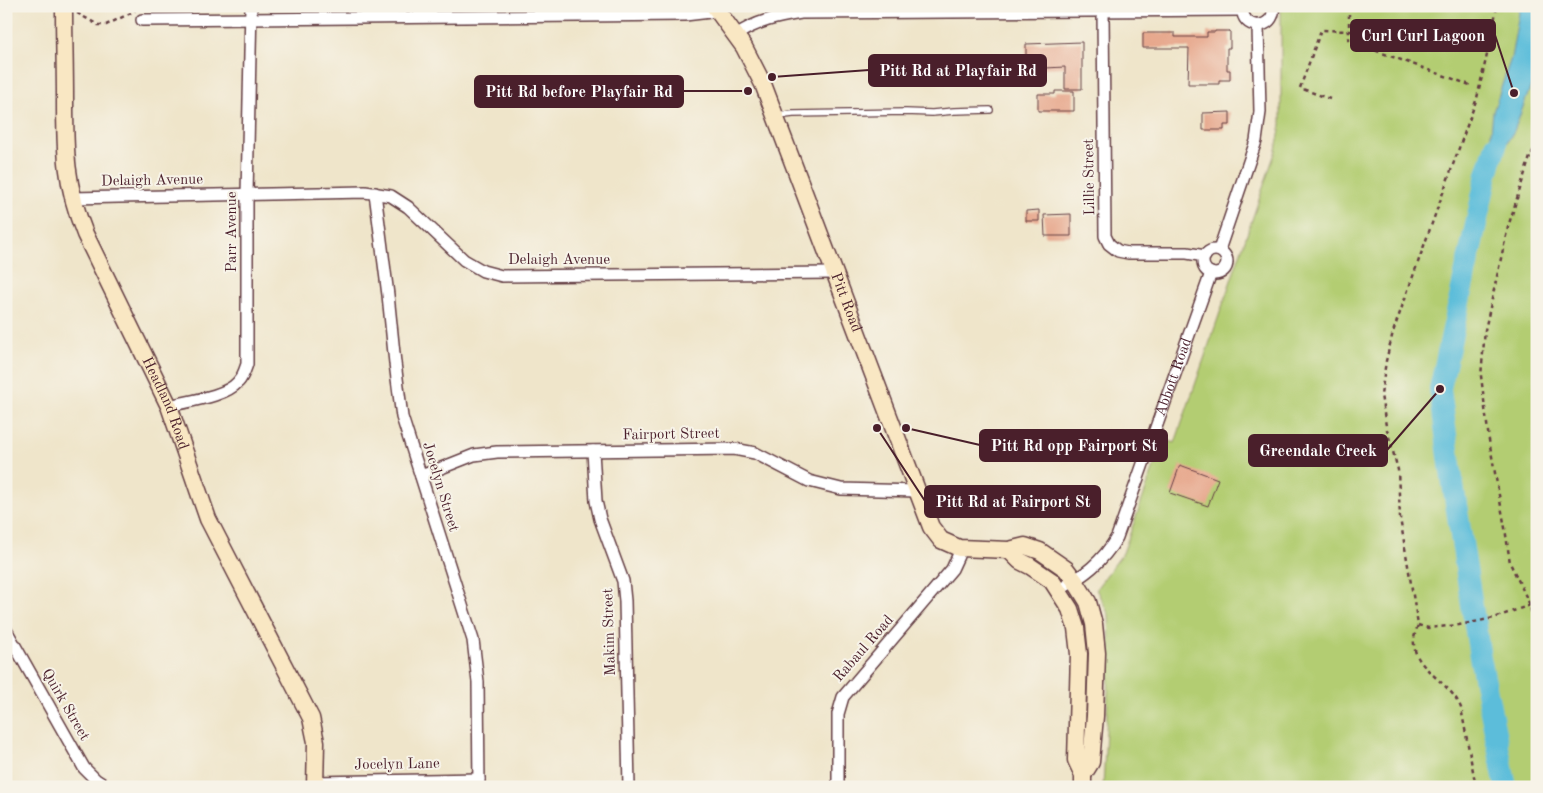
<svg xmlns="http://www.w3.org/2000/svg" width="1543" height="793" viewBox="0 0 1543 793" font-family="'Old Standard TT',serif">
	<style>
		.green { fill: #b3cd72; stroke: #7e764e }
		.water { fill: #5cbdda; stroke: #536e82 }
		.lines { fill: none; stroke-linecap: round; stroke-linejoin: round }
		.river { stroke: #5cbdda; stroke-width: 22 }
		.building { fill: #e7a88d }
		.lane-casing { stroke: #633d43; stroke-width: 8 }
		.street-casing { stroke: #633d43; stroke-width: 14 }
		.secondary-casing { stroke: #633d43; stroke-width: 19 }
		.path { stroke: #633d43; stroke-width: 2.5; stroke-dasharray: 4 4; stroke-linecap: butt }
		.lane { stroke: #fff; stroke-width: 5.5 }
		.street { stroke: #fff; stroke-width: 11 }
		.secondary { stroke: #f9e7c3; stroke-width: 16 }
		.labels { text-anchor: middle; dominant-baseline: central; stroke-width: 4; stroke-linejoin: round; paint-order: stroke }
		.street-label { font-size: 15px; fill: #4a1f2b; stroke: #f7f3e8 }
		.leader { fill: none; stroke: #4a1f2b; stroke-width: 2 }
		.callout-dot { fill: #4a1f2b; stroke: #f7f3e8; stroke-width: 2 }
		.callout { fill: #4a1f2b; stroke: #4a1f2b; stroke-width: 2 }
		.callout-label { font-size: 16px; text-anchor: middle; font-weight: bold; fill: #fff }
	</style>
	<rect width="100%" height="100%" fill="#f7f3e8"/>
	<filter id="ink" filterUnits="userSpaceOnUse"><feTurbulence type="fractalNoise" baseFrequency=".02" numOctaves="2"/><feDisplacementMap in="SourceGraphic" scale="10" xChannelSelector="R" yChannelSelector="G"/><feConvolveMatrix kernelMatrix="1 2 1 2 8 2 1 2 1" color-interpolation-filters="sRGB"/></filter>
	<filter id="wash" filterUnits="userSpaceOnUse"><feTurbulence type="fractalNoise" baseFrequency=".0096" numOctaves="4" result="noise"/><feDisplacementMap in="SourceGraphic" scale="20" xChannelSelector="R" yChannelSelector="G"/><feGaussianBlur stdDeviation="1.12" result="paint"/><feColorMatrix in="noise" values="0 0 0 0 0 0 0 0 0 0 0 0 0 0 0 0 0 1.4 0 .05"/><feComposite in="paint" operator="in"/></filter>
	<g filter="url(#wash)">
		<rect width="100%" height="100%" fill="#efe5ca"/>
		<path class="green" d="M1281 6H1537V787H1103L1110 655 1109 615 1096 589 1123 553 1164 439 1175 443 1276 150 1281 125Z"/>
		<path class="water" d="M1518 6H1537V70L1514 131 1487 174 1493 112 1511 58 1519 13Z"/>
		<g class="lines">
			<path class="river" d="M1496 145 1487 174 1440 389 1451 472 1480 657 1506 787"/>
		</g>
		<g id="blocks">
			<path class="building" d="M1215 31H1230V48H1227V70H1230V80H1219V84H1188L1189 48H1143V33H1175V37H1207V32H1215Z
				M1082 42V89H1065V67L1026 69V44Z
				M1055 91H1074V111H1038V94H1055Z
				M1230 112V125H1224V130H1203V113Z
				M1039 210V221H1026V211Z
				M1071 214V236H1045L1044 215Z
				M1180 465 1218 479 1208 506 1170 493Z"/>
		</g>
	</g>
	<g filter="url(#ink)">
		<use href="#blocks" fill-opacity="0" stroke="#633d43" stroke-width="1"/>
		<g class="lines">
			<g class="lane-casing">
				<path id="lane" d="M777 116 793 114 906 112 932 113 954 111 990 110"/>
			</g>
			<g class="street-casing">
				<g id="street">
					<path d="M1243 6C1239 32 1277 31 1273 6"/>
					<path d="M1103 11 1105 236 1109 244 1118 251 1128 253H1187L1205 256"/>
					<path d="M142 20 685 15 719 11"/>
					<path d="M736 35C757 21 777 17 801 13L1243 10"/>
					<path d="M375 193 388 295 395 363 402 417 473 640 478 682 479 787"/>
					<path d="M72 198 365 192 391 196 408 207 464 260 483 271 502 276 834 273"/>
					<circle cx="1215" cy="262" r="12"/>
					<path d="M1219 250 1256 141 1260 112 1258 26"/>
					<path d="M169 406C188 401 225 397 238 382 243 377 245 370 247 364V194L251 6"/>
					<path d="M593 451 596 501 600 519 623 581 625 601 629 787"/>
					<path d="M421 476 474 455 497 452 734 449 755 453 809 481 841 489 917 491"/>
					<path id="s1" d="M1059 590C1083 576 1103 562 1117 537L1211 273"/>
					<path d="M6 630 84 768 96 780 107 787"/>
					<path d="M315 782 479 779"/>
					<path d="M838 787V714L843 697 952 569 958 556 959 548"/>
				</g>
			</g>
			<g class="secondary-casing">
				<g id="secondary">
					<path id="s2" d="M64 6C64 37 65 68 65 98 65 150 65 185 85 234L169 406 208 519 311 718 316 742 315 787"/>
					<path id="s3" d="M714 6 744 47 763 84 931 527 941 540 959 548 1009 550 1025 546 1040 551 1066 569 1075 581 1088 602 1094 624 1097 653 1095 716 1091 762 1083 775"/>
					<path d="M1009 550 1020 561 1030 566 1052 581 1070 609 1076 628 1079 654 1076 760 1083 775V787"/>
				</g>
			</g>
			<path class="path" d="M1349 6V31H1482
				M77 13 98 25H106L135 11
				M1330 99 1300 88 1321 30 1349 31V41L1470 85
				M1537 143 1530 157 1508 227 1485 330 1481 376 1489 440 1505 528 1510 563 1530 605 1537 649
				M1418 625 1428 628 1459 625 1494 618 1530 605 1537 600
				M1476 787 1461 708C1452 683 1415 670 1414 644 1413 638 1416 631 1418 625L1400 518 1398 470 1386 426 1381 395 1386 361 1393 332 1477 98 1492 33 1497 6"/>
			<use href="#lane" class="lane"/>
			<use href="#street" class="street"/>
			<use href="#secondary" class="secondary"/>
		</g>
	</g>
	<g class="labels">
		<g class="street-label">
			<text transform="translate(1090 177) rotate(-91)">Lillie Street</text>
			<text transform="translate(152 181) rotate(-1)">Delaigh Avenue</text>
			<text transform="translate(232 232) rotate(-90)">Parr Avenue</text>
			<text x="559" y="260">Delaigh Avenue</text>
			<text stroke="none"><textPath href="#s3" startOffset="326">Pitt Road</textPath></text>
			<text stroke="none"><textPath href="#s1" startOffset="249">Abbott Road</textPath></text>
			<text stroke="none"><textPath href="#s2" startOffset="418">Headland Road</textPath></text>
			<text transform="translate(671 435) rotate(-1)">Fairport Street</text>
			<text transform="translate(440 487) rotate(73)">Jocelyn Street</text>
			<text transform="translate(610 632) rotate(-92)">Makim Street</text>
			<text transform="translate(864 649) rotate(-49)">Rabaul Road</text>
			<text transform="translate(65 705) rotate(60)">Quirk Street</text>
			<text transform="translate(397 765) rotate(-1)">Jocelyn Lane</text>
		</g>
	</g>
	<path class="leader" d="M1514 93L1495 35M772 77L869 70M748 91L683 91M906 428L980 445M1440 389L1387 450M877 428L925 501"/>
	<g class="callout-dot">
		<circle cx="1514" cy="93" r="5"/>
		<circle cx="772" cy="77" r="5"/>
		<circle cx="748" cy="91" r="5"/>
		<circle cx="906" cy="428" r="5"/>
		<circle cx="1440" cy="389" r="5"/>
		<circle cx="877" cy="428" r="5"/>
	</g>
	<g class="callout">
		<rect x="1351" y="20" width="144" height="31" rx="5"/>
		<rect x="869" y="55" width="177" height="31" rx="5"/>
		<rect x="475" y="76" width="208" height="31" rx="5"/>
		<rect x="980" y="430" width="187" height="31" rx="5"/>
		<rect x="1249" y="435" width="138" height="31" rx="5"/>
		<rect x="925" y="486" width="175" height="31" rx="5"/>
	</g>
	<g class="callout-label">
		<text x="1423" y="41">Curl Curl Lagoon</text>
		<text x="958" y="76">Pitt Rd at Playfair Rd</text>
		<text x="579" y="97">Pitt Rd before Playfair Rd</text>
		<text x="1074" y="451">Pitt Rd opp Fairport St</text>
		<text x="1318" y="456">Greendale Creek</text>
		<text x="1013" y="507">Pitt Rd at Fairport St</text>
	</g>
	<rect width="1543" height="793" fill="none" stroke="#f7f3e8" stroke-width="25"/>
</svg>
